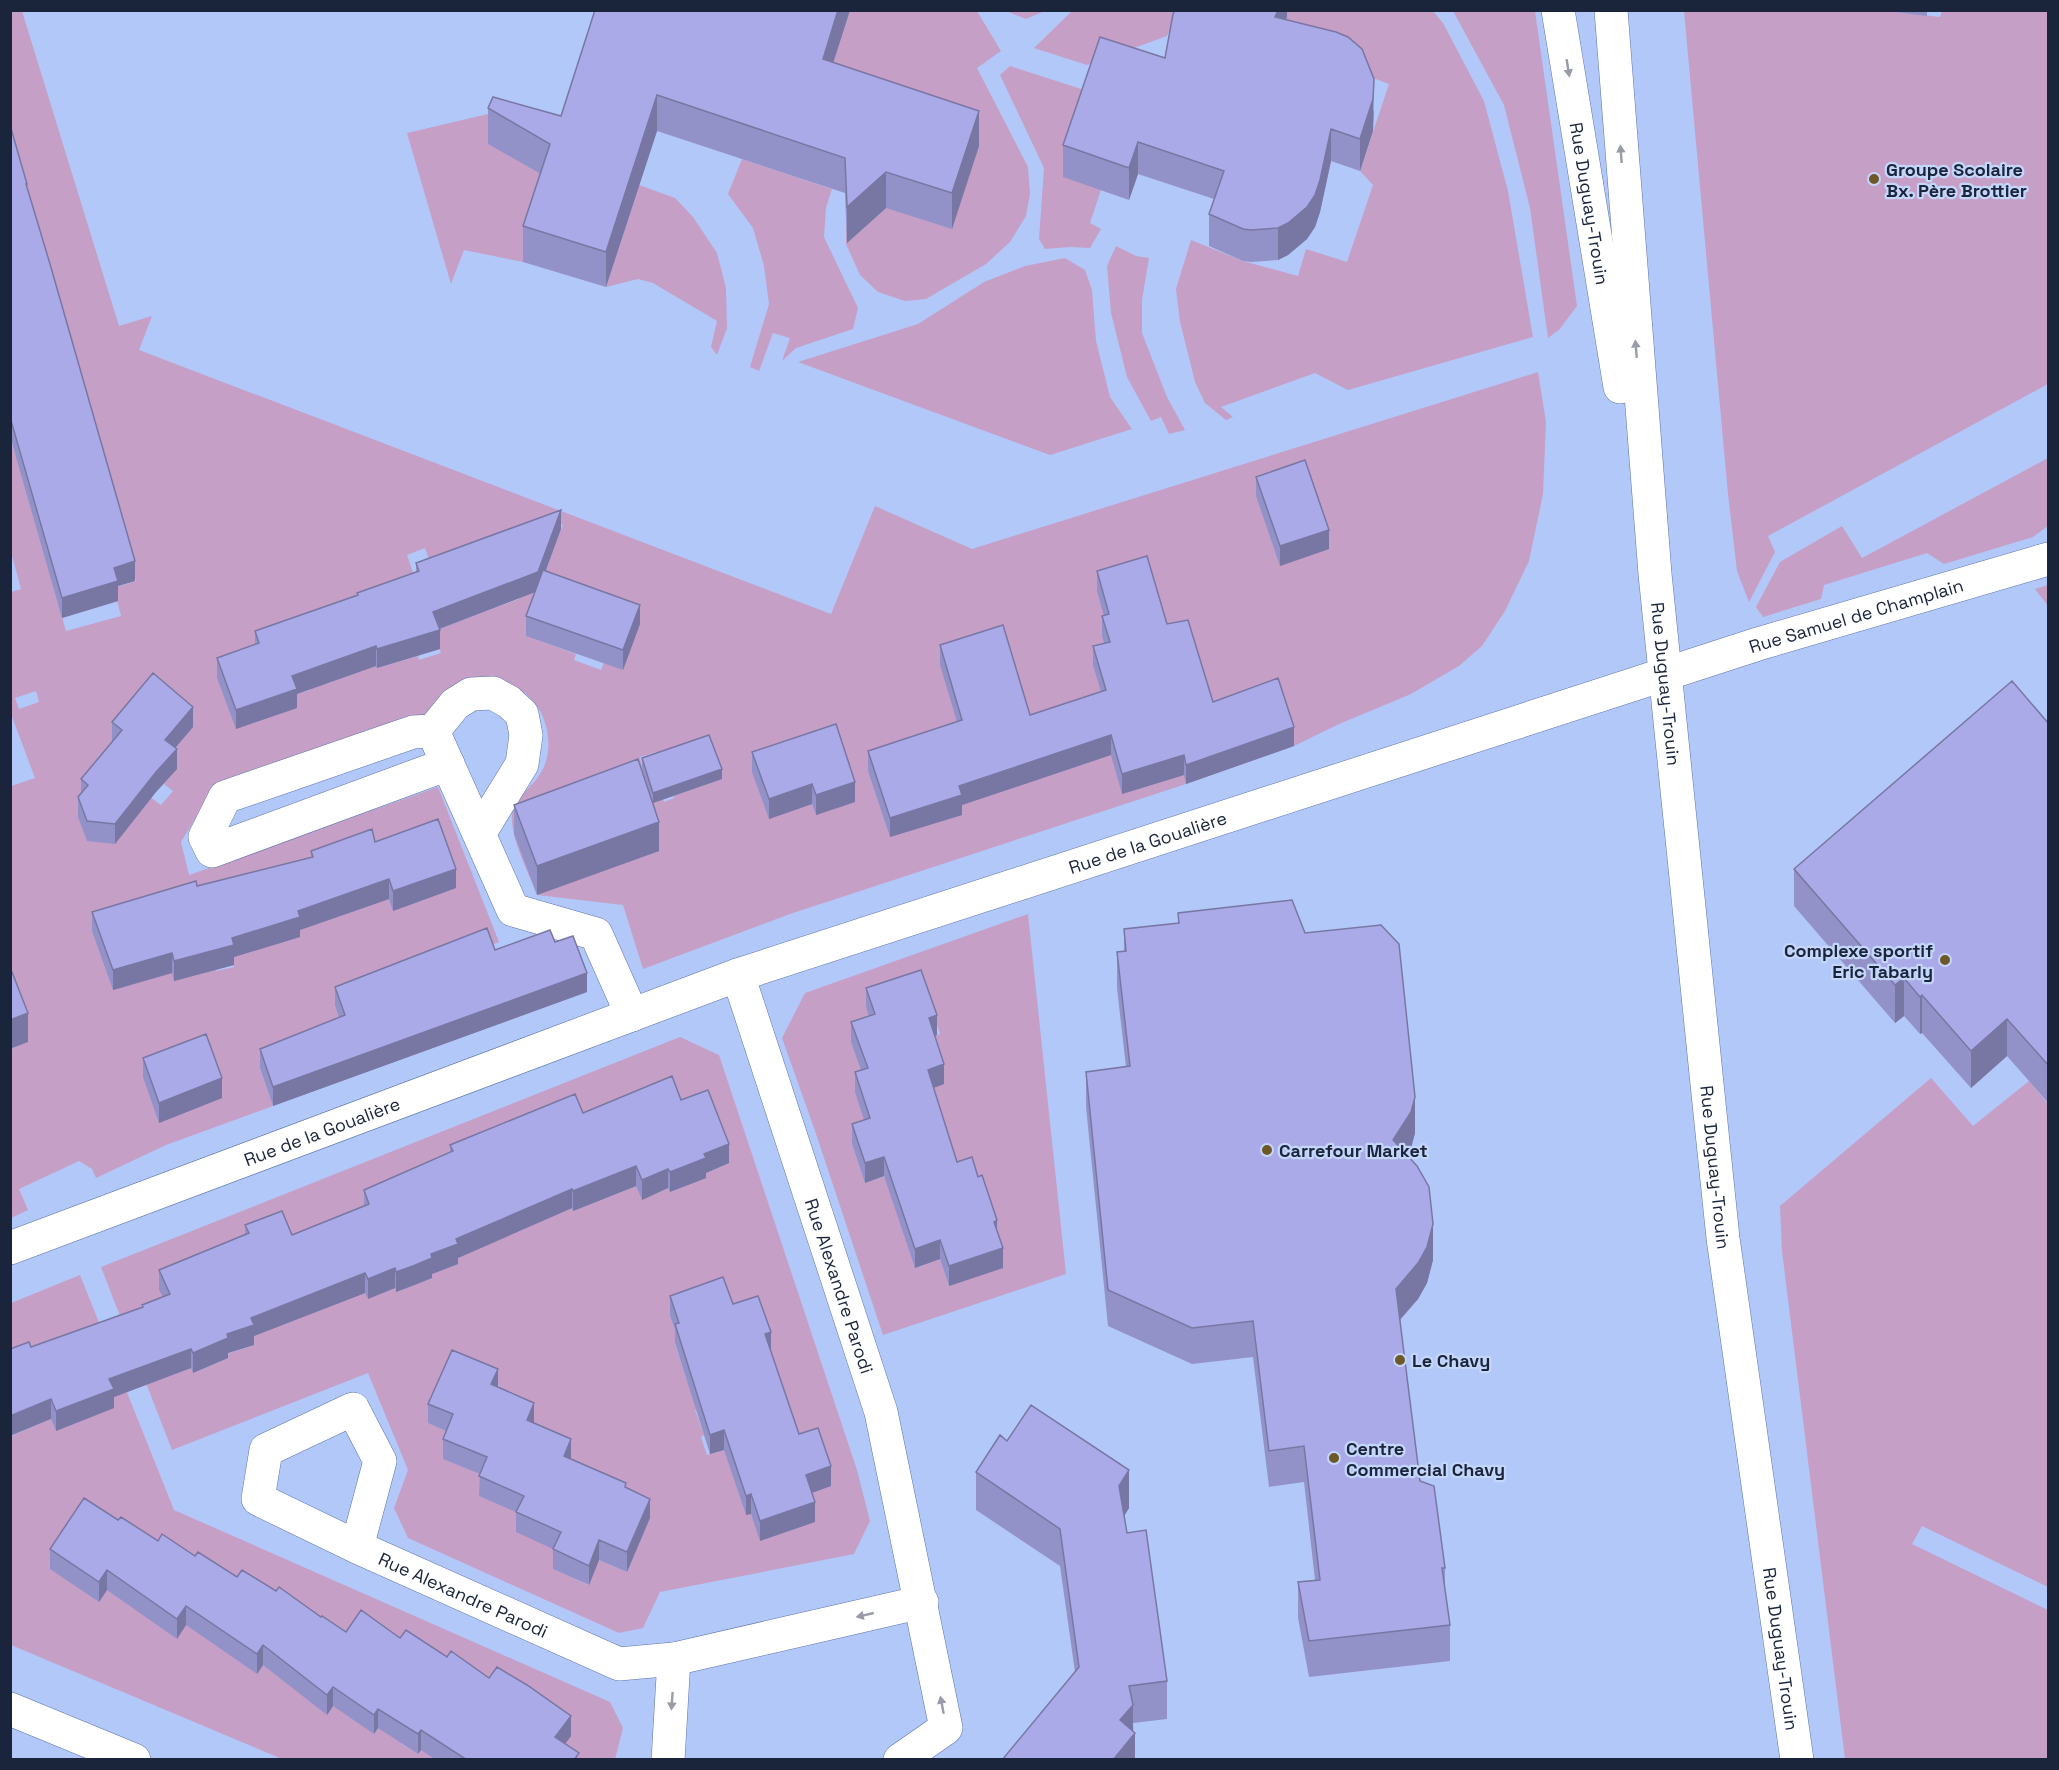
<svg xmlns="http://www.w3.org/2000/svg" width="2059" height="1770" viewBox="0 0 2059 1770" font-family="'Space Grotesk',sans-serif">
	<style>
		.green { fill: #c69fc7; fill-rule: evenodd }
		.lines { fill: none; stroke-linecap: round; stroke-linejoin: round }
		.street-casing { stroke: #5c74ab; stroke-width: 34 }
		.secondary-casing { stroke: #5c74ab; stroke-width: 34 }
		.street { stroke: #fff; stroke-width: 33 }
		.secondary { stroke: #fff; stroke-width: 33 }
		.wall { fill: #9392c8 }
		.shaded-wall { fill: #7877a3 }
		.building { fill: #abaae9; stroke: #7877a3; stroke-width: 1.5 }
		.oneway { fill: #989ca7 }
		.poi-dot { fill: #6d5827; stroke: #c4d6fa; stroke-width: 2 }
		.labels { text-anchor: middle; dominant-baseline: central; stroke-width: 4.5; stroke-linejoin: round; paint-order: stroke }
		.poi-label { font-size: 18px; font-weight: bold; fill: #1a243b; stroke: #c4d6fa; text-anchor: start }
		.street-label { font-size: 18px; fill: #1a243b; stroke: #c4d6fa }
	</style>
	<rect width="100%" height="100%" fill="#b2c8f9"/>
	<path class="green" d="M11 10 22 11 119 326 152 316 139 350 831 614 875 506 972 549 1538 372 1546 422 1543 494 1529 561 1505 611 1482 646 1459 666 1411 694 1339 724 1294 746 1278 698 1186 784 790 914 643 969 623 905 537 895C529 873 510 838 512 815 514 797 532 788 540 774 555 752 549 714 529 697 525 692 519 689 514 686L212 791 181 842 189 875 438 787 499 942 335 1007 345 1034 260 1068 273 1106 166 1145 96 1178 92 1169 79 1161 19 1189 28 1210 11 1218V1049L28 1041 11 1001V786L35 778 11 714V592L21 589 11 552 10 438 16 457 93 435 10 144ZM23 479 129 557 136 581 114 588 121 616 66 631ZM545 518 563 525 556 542ZM425 548 434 575 518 594 519 599 451 624 430 621 441 653 419 660 418 656 377 668 419 590 407 555ZM269 632 352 674 327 684 325 680 310 685V690L292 696ZM526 636 604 663 601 670 574 660 576 654ZM36 691 39 702 19 709 15 698ZM193 726 177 746 163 758 176 769 164 784 173 791 161 805 149 796 113 742ZM656 752 662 769 722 779 673 796 674 798 664 802 652 771 644 774 640 757ZM829 797 832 809 816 814 812 804 769 818ZM231 954 234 967 216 971 214 966 150 969Z
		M1879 10 1940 17 1942 11H2048V384L1768 536 1775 552 1749 602 1737 571 1728 494 1684 11Z
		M824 11H977L1001 51 977 68 1028 167 1030 194 1026 216 1010 242 986 264 926 299 905 301 878 292 860 275 846 244V221L854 226 823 95Z
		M1006 11H1045L1026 19Z
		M1072 11H1178L1167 36 1087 65 1034 48Z
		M1272 11H1433L1443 23 1484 101 1508 191 1533 337 1348 390 1315 373 1221 407 1233 417 1226 420 1205 403 1195 382 1180 322 1176 289 1191 240 1243 261 1298 276 1306 249 1347 262 1373 185 1360 171 1389 84 1336 64Z
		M1453 11H1535L1577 306 1559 330 1548 338 1530 208 1504 105Z
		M1010 66 1103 96 1101 190 1090 223 1101 229 1090 248 1070 247 1045 249 1039 239 1044 168 1000 75Z
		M488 114 552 177 523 262 464 250 451 284 407 133Z
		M742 159 832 189 826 208 824 237 858 308 853 329 796 348 782 361 790 338 773 333 759 371 750 367 769 304 764 266 753 228 728 194Z
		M639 185 675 198 693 217 717 253 726 288 727 328 717 355 711 347 717 321 653 283 638 279 606 287Z
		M1116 246 1136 256 1149 258 1142 300V333L1167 397 1185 430 1169 434 1161 417 1151 421 1127 377 1111 313 1107 266Z
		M1065 258 1085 270 1092 290 1096 341 1110 397 1132 429 1050 455 798 362 918 324 984 282 1025 266Z
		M2048 458V526L2033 537 1944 564 1927 553 1824 585 1821 599 1763 617 1756 607 1780 562 1842 526 1862 558Z
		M2048 585V606L2035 589Z
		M1028 914 1066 1274 883 1335 814 1128 782 1038 805 993ZM934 1015 940 1034 924 1040 936 1116 954 1183 949 1286 940 1259 916 1268 909 1250 933 1241 891 1174 865 1183 852 1144 878 1136 871 1058 875 1034Z
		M680 1037 719 1055 857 1470 870 1521 854 1554 660 1592 643 1628 619 1633 408 1538 394 1508 408 1470 368 1373 172 1450 101 1267ZM672 1096 681 1120 708 1110 729 1163 704 1174 705 1178 671 1192 668 1188 642 1200 634 1181 607 1192 609 1196 573 1210 571 1206 518 1228 519 1231 483 1246 481 1241 453 1253 458 1264 431 1274 432 1278 396 1292 395 1288 368 1299 346 1246 374 1234 364 1210 399 1195 410 1220 436 1210 432 1199 460 1189 451 1165 486 1150 496 1174 549 1154 539 1129 574 1114 585 1138 612 1127 619 1144 645 1134 636 1110ZM281 1231 292 1255 318 1245 338 1298 313 1308 314 1312 278 1327 275 1322 249 1333 254 1345 227 1354 228 1358 194 1373 191 1368 164 1378 142 1325 170 1314 160 1289 195 1275 205 1299 232 1290 228 1281 255 1270 246 1245ZM723 1297 733 1324 758 1316 771 1352 746 1361 756 1388 751 1390 760 1416 783 1408 790 1427 784 1429 792 1456 818 1448 831 1486 806 1495 815 1522 761 1540 751 1514 746 1515 734 1478 737 1475 728 1449 707 1455 701 1437 704 1435 695 1410 701 1407 691 1380 687 1381 675 1344 679 1342 670 1316ZM452 1370 478 1380 480 1377 499 1385 488 1408 513 1419 515 1414 534 1423 525 1442 551 1453 552 1451 571 1458 562 1480 588 1491 591 1488 625 1502V1506L650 1518 627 1572 599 1560 588 1585 554 1569 564 1544 538 1534 535 1540 517 1532 527 1509 501 1497 498 1504 480 1496 489 1472 464 1462 462 1466 443 1458 453 1434 429 1423Z
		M1931 1078 1973 1126 2029 1081 2048 1104V1587L1922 1526 1912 1544 2048 1610V1759H1845L1782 1251 1780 1206Z
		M80 1275 174 1510 610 1702 623 1728 615 1759H559L367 1655 327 1715 335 1703 374 1734 381 1724 403 1740 402 1744 418 1754 427 1741 448 1759H282L11 1645V1436L51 1419 56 1431 113 1408 11 1364V1303Z"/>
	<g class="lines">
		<g class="street-casing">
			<g id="street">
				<path d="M433 731 413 732 225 797 205 837 212 851 448 764"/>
				<path d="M479 834 522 764 526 735 522 714 509 702 493 693 471 694 455 704 433 731 513 910 596 934 632 1015"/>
				<path id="s1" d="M738 975 881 1412 946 1728 900 1760"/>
				<path id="s2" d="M10 1248 738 975 1758 644 2048 559"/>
				<path id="s3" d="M357 1547 380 1461 353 1409 266 1450 258 1499 357 1547 619 1664 674 1659"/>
				<path d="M10 1709 134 1760"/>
				<path d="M668 1760 674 1659 922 1602"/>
			</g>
		</g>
		<g class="secondary-casing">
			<g id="secondary">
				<path id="s4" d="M1558 10 1620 387"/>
				<path id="s5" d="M1611 10 1655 574 1710 1113 1723 1238 1797 1760"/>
			</g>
		</g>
		<use href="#street" class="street"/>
		<use href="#secondary" class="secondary"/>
	</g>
	<path class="wall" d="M595 10H850L833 63 979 146 952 229 886 208 847 243 845 193 657 131 606 287 523 262V226L541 174 488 144V108L561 116Z
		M1287 10 1286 20 1374 111 1373 131 1360 171 1331 161 1320 212 1315 227 1307 239 1288 255 1278 260 1251 262 1243 261 1209 246V214L1214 199 1138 174 1129 200 1063 177V145L1165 58Z
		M1879 10H1927V16Z
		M10 125 27 190 135 581 118 586V601L62 618 10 436Z
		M1256 477 1329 549 1280 566 1256 496Z
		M561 529 546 570 640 624 623 670 526 636V616L535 592 440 629V649L377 668 376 666 297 694V708L236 729 217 678V658L255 645V631L357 595V593L416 572V563Z
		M1097 571 1167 624 1213 702 1294 746 1186 784 1184 775 1122 794 1111 755 962 805V815L890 837 868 771V751L957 722 940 665V645L1030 715 1101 692 1093 665V646L1104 643 1102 636V616H1104L1097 591Z
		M112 722 193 727 175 748 177 769 156 792 115 844 87 841 78 817V797L81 793V779L112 742Z
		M2049 724V1104L2007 1056 1971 1088 1922 1033 1920 1034 1904 1016 1895 1023 1794 906V869Z
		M752 752 855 802 816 815 812 804 769 819 752 772Z
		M642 758 722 779 653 803 642 768Z
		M514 805 659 851 537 895 514 834Z
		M375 842 456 888 393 911 389 899 300 930V937L234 957V965L174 981 172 973 113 990 92 931V912L311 857V851Z
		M1178 913 1305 933 1415 1133 1411 1148 1407 1155 1433 1260 1427 1283 1418 1299 1400 1320 1420 1481 1445 1568V1593L1450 1625V1661L1309 1677 1298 1618V1582L1315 1580 1304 1482 1269 1487 1253 1357 1192 1364 1108 1326 1086 1107V1072L1126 1067 1117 988V952L1124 951V929L1178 923Z
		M555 942 587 992 273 1106 260 1068V1049L339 1018 335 1006V987L495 950Z
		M866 988 937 1035 935 1036 944 1084 933 1088 957 1162 978 1177 997 1233 1003 1268 949 1286 940 1259 915 1268 884 1176 865 1183 852 1144V1124L864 1120 855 1092V1072L861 1070 851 1042V1022L869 1016 866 1007Z
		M143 1058 222 1098 159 1123 143 1077Z
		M681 1100 729 1163 706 1173V1178L670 1192 668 1188 642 1200 636 1186 573 1211 572 1208 458 1258V1264L432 1274V1278L413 1286 396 1292 395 1288 368 1299 365 1293 254 1336V1345L228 1353V1358L193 1373 191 1368 114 1397V1408L56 1431 51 1419 31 1347 142 1307V1305L163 1297 159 1290V1270L245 1235V1225L292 1235 364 1206V1190L450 1152V1145L583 1113Z
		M670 1296 733 1304 771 1352 799 1434 831 1486 812 1493 815 1522 760 1541 751 1514 746 1515 724 1450 710 1454 675 1343V1330L670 1316Z
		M498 1387 571 1459 626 1487 650 1518 627 1572 599 1560 589 1585 553 1569V1549L516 1532V1512L479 1496 480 1474 443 1459V1439L446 1431 428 1423V1404Z
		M1007 1441 1129 1508 1124 1516 1127 1533 1167 1681V1719L1133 1723 1135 1760 1075 1672 1060 1566 976 1510V1472Z
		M118 1520 158 1541 195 1556 321 1617 346 1632 400 1638 571 1736 565 1744 579 1760H436L421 1750 418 1754 378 1728 374 1734 333 1706 327 1715 263 1665 257 1674 186 1625 177 1639 107 1590 99 1602 50 1569V1549Z"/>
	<path class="shaded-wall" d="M838 10H850L823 95V59Z
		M1278 10H1287V17L1275 49V17Z
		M1374 79 1373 131 1360 171V139Z
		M657 95V131L606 287V252Z
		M979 111V146L952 229V193Z
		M1331 129V161L1320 212 1315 227 1307 239 1288 255 1278 260V228Z
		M1138 142V174L1129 200V168Z
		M886 172V208L847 243V207Z
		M561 510V529L538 591 433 631V612Z
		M1329 530V549L1280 566V546Z
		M135 561V581L118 586V601L62 618V598L114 568Z
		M640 605V624L623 670V650Z
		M440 630V649L377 668V649Z
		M376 646V666L297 694V708L236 729V710L292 676Z
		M193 707V727L165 760V740Z
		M1294 727V746L1186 784V765Z
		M1111 735V755L962 805V815L890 837V818L959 786Z
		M177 749V769L156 792 115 844V824L156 772Z
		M1184 755V775L1122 794V774Z
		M722 769V779L653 803V793Z
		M855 782V802L816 815V795Z
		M812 784V804L769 819V799Z
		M659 822V851L537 895V866Z
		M456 869V888L393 911V891Z
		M389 879V899L300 930V937L234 957V965L174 981V961L232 938 298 911Z
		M172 953V973L113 990V970Z
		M587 973V992L273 1106V1087Z
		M1904 978V1016L1895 1023V985Z
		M1922 995V1033L1920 1034V997Z
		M28 1013V1042L10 1049V1020Z
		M937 1015V1035L929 1038V1018Z
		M2007 1019V1056L1971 1088V1051Z
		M944 1064V1084L928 1090V1070Z
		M222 1078V1098L159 1123V1103Z
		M1415 1097V1133L1411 1148 1393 1175V1140Z
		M729 1144V1163L706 1173V1178L670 1192V1172L704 1154Z
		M884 1157V1176L865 1183V1163Z
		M636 1166V1186L573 1211V1191Z
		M668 1169V1188L642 1200V1180Z
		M572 1189V1208L458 1258V1264L432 1274V1278L396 1292V1272L431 1254 456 1239Z
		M997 1220V1240L994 1222Z
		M1433 1224V1260L1427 1283 1418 1299 1396 1324V1289Z
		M940 1240V1259L915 1268V1249Z
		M1003 1248V1268L949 1286V1266Z
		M395 1268V1288L368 1299V1279Z
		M365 1273V1293L254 1336V1345L228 1353V1358L193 1373V1353L227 1334 251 1318Z
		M771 1332V1352L765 1334Z
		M191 1349V1368L114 1397V1408L56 1431V1411L109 1379Z
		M498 1369V1388L491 1384Z
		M51 1399V1419L10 1436V1416Z
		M534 1403V1423L527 1440V1420Z
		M724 1430V1450L710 1454V1435Z
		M571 1439V1458L564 1475V1456Z
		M831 1466V1486L806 1495V1475Z
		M1129 1470V1508L1119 1524V1486Z
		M751 1494V1514L746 1515V1496Z
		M650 1499V1518L627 1572V1552Z
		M815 1502V1522L760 1541V1521Z
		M599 1540V1560L589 1585V1566Z
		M107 1570V1590L99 1602V1582Z
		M186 1606V1625L177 1639V1619Z
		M263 1645V1665L257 1674V1654Z
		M333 1687V1706L327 1715V1695Z
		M1133 1705V1736L1135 1733V1760H1113L1120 1720Z
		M378 1709V1728L374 1734V1715Z
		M571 1716V1736L555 1757V1737Z
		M421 1730V1750L418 1754V1734Z"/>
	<path class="building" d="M595 10H838L823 59 979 111 952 193 886 172 847 207 845 158 657 95 606 252 523 226 550 144 488 108 493 97 561 116Z
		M1175 10H1278L1275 17 1336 32 1348 37 1362 49 1374 79 1373 99 1360 139 1331 129 1320 180 1315 195 1307 207 1288 223 1278 228 1251 230 1243 229 1209 214 1224 171 1138 142 1129 168 1063 145 1100 37 1165 58 1173 14Z
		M10 125 27 184H26L50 264 135 561 114 568 118 581 62 598 10 417Z
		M1305 460 1329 530 1280 546 1256 477Z
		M561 510 538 572 433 612 440 630 377 649 376 646 292 676 297 689 236 710 217 658 259 643 255 631 358 595 357 593 419 571 416 563Z
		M1147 556 1167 624 1188 620 1213 702 1278 678 1294 727 1186 765 1184 755 1122 774 1111 735 959 786 962 795 890 818 868 751 962 720 940 645 1003 625 1030 715 1106 690 1093 646 1110 642 1102 616 1109 614 1097 571Z
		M543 570 640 605 623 650 526 616Z
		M153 673 193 707 165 740 177 749 156 772 115 824 87 821 78 797 88 785 81 779 122 730 112 722Z
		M2012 681 2049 724V1066L2007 1019 1971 1051 1922 995 1920 997 1904 978 1895 985 1794 869Z
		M836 724 855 782 816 795 812 784 769 799 752 752Z
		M709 735 722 769 653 793 642 758Z
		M638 759 659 822 537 866 514 805Z
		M438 819 456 869 393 891 389 879 298 911 300 917 232 938 234 945 174 961 172 953 113 970 92 912 196 881 197 886 313 857 311 851 372 829 375 842Z
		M1292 900 1305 933 1381 925 1399 944 1415 1097 1411 1112 1393 1140 1417 1166 1429 1187 1433 1224 1427 1247 1418 1263 1396 1289 1420 1481 1434 1486 1445 1568H1442L1450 1625 1309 1641 1298 1582 1320 1580 1304 1446 1269 1451 1253 1321 1192 1328 1108 1290 1086 1072 1130 1066 1117 952 1126 951 1124 929 1179 923 1178 913Z
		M487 928 495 950 550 930 555 942 573 936 587 973 273 1087 260 1049 345 1015 335 987Z
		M921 970 937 1015 929 1018 944 1064 928 1070 957 1162 972 1157 978 1177 982 1175 997 1220 994 1222 1003 1248 949 1266 940 1240 915 1249 884 1157 865 1163 852 1124 870 1118 855 1072 868 1068 851 1022 875 1014 866 988Z
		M12 972 28 1013 10 1020V973Z
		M206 1034 222 1078 159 1103 143 1058Z
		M672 1076 681 1100 708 1090 729 1144 704 1154 706 1158 670 1172 668 1169 642 1180 636 1166 573 1191 572 1189 456 1239 458 1244 431 1254 432 1258 413 1266 396 1272 395 1268 368 1279 365 1273 251 1318 254 1325 227 1334 228 1338 193 1353 191 1349 109 1379 114 1389 56 1411 51 1399 10 1416V1349L29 1342 31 1347 143 1307 142 1305 170 1294 159 1270 249 1233 245 1225 282 1211 292 1235 369 1204 364 1190 453 1151 450 1145 575 1094 583 1113Z
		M723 1277 733 1304 758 1296 771 1332 765 1334 799 1434 818 1428 831 1466 806 1475 815 1502 760 1521 751 1494 746 1496 724 1430 710 1435 675 1324 679 1323 670 1296Z
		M452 1350 498 1369 491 1384 534 1403 527 1420 571 1439 564 1456 626 1483 625 1487 650 1499 627 1552 599 1540 589 1566 553 1549 561 1532 516 1512 524 1496 479 1476 487 1457 443 1439 453 1414 428 1404Z
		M1031 1405 1129 1470 1119 1486 1127 1533 1146 1530 1167 1681 1129 1686 1133 1705 1120 1720 1135 1733 1113 1760H1002L1079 1667 1060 1529 976 1472 1000 1435 1007 1441Z
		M84 1498 118 1520 121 1517 158 1541 162 1534 195 1556 198 1552 237 1577 242 1570 276 1591 279 1587 321 1617 322 1616 346 1632 361 1610 400 1638 406 1630 447 1657 451 1651 489 1678 497 1667 527 1685 571 1716 555 1737 579 1753 574 1760H467L421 1730 418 1734 378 1709 374 1715 333 1687 327 1695 263 1645 257 1654 186 1606 177 1619 107 1570 99 1582 50 1549Z"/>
	<defs><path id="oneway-solid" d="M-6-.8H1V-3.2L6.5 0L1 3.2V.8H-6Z" transform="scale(1.5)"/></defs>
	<g class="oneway">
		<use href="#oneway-solid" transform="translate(1568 68) rotate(81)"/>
		<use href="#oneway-solid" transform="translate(1621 154) rotate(-94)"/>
		<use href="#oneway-solid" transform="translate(1636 349) rotate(-95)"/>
		<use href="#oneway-solid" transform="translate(865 1615) rotate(167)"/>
		<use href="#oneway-solid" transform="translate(672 1701) rotate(94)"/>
		<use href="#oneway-solid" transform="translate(942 1705) rotate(-101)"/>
	</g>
	<g class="poi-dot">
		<circle cx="1874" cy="179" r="6"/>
		<circle cx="1945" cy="960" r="6"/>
		<circle cx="1267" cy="1150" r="6"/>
		<circle cx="1400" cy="1360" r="6"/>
		<circle cx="1334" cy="1458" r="6"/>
	</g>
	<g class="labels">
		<g class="poi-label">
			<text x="1886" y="169">Groupe Scolaire<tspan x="1886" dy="21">Bx. Père Brottier</tspan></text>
			<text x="1933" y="950" text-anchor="end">Complexe sportif<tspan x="1933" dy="21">Eric Tabarly</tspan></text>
			<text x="1279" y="1150">Carrefour Market</text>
			<text x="1412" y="1360">Le Chavy</text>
			<text x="1346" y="1448">Centre<tspan x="1346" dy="21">Commercial Chavy</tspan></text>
		</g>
		<g class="street-label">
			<text stroke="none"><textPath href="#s4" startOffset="196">Rue Duguay-Trouin</textPath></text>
			<text stroke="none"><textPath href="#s2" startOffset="1952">Rue Samuel de Champlain</textPath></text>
			<text stroke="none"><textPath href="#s5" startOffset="676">Rue Duguay-Trouin</textPath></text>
			<text stroke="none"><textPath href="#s2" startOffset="1208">Rue de la Goualière</textPath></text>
			<text stroke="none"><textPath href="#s2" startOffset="333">Rue de la Goualière</textPath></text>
			<text stroke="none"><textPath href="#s5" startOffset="1162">Rue Duguay-Trouin</textPath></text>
			<text stroke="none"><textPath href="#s1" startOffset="327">Rue Alexandre Parodi</textPath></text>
			<text stroke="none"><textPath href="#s3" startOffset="520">Rue Alexandre Parodi</textPath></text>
			<text stroke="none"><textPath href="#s5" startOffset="1648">Rue Duguay-Trouin</textPath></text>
		</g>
	</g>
	<rect width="2059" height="1770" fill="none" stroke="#1a243b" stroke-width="24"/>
</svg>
